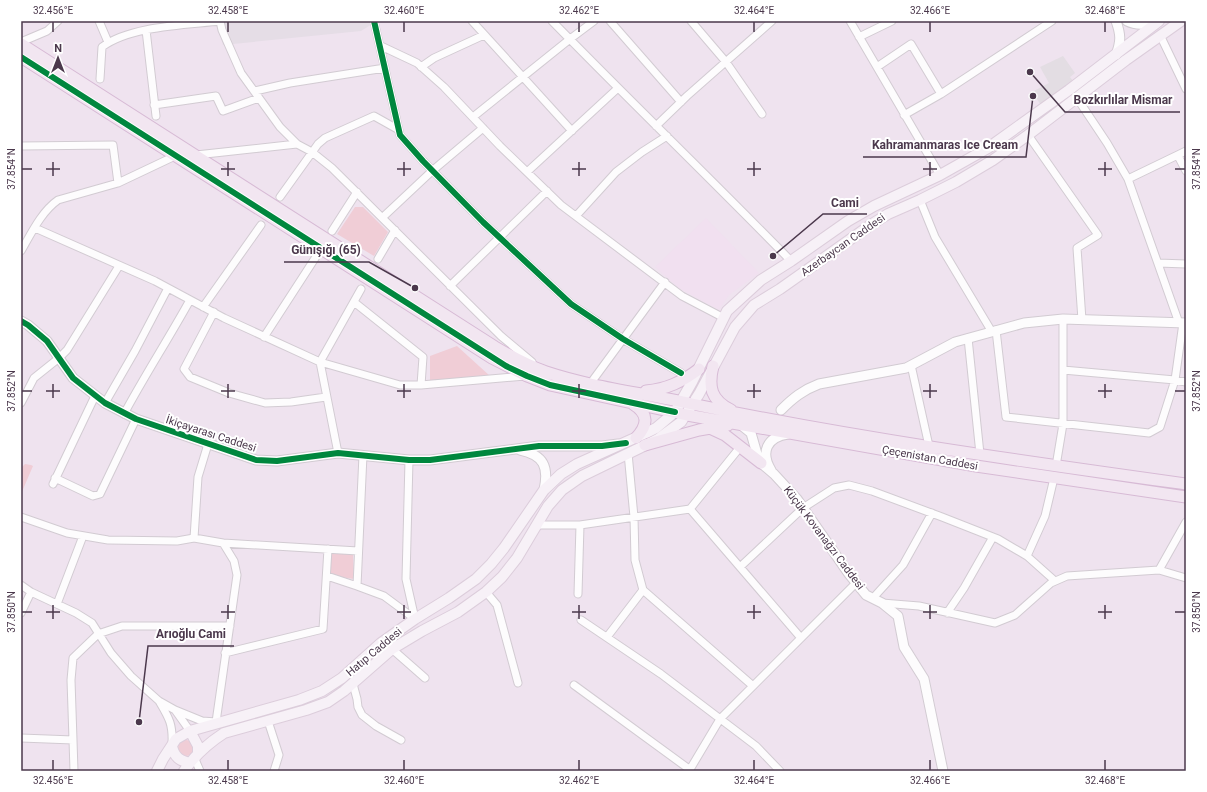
<svg xmlns="http://www.w3.org/2000/svg" width="1207" height="792" viewBox="0 0 1207 792" font-family="Roboto,sans-serif">
	<style>
		.residential { fill: #efe3ef }
		.industrial { fill: #e5dde6 }
		.education { fill: #f1e0f0 }
		.green { fill: #f0cdd6 }
		.parking { fill: #e3dde3 }
		.lines { fill: none; stroke-linecap: round; stroke-linejoin: round }
		.minor-casing { stroke: #d2cbd2; stroke-width: 9 }
		.tertiary-casing { stroke: #d2cbd2; stroke-width: 11 }
		.secondary-casing { stroke: #dccddb; stroke-width: 12 }
		.primary-casing { stroke: #d7bad5; stroke-width: 13 }
		.minor { stroke: #fdfcfd; stroke-width: 7 }
		.tertiary { stroke: #fdfcfd; stroke-width: 9 }
		.secondary { stroke: #f7f1f7; stroke-width: 10 }
		.primary { stroke: #f2e6f1; stroke-width: 11 }
		.cycleway-casing { stroke: #fff; stroke-width: 8 }
		.cycleway { stroke: #00873e; stroke-width: 6 }
		.ticks { fill: none; stroke: #4b384c; stroke-width: 1.5 }
		.labels { text-anchor: middle; dominant-baseline: central; stroke-width: 4; stroke-linejoin: round; paint-order: stroke }
		.street-label { font-size: 11px; fill: #4b384c; stroke: #fff }
		.leader { fill: none; stroke: #4b384c; stroke-width: 1.5 }
		.callout-dot { fill: #4b384c; stroke: #fff; stroke-width: 1.5 }
		.callout-label { font-size: 12px; text-anchor: middle; font-weight: bold; fill: #4b384c; stroke: #fff; stroke-width: 4; stroke-linejoin: round; paint-order: stroke }
		.neatline { fill: none; stroke: #4b384c; stroke-width: 1.5 }
		.ticks-label { font-size: 10px; text-anchor: middle; fill: #4b384c }
	</style>
	<rect width="100%" height="100%" fill="#f3eef3"/>
	<path class="residential" d="M21 21H1186V771H21Z"/>
	<path class="industrial" d="M216 21H377L361 31 223 45Z"/>
	<path class="education" d="M706 218 759 273 729 295 719 310 679 288 655 267Z"/>
	<path class="green" d="M355 207H363L388 232 374 256 337 234Z
		M457 346 490 376 430 381V356Z
		M25 464 31 465 33 466 21 494V466L22 467Z
		M331 553 353 554 354 579 333 576 330 572Z
		M178 748a8 8 0 1 1 16 0a8 8 0 1 1-16 0Z"/>
	<path class="parking" d="M1063 56 1075 73 1070 77 1073 81 1041 105 1032 92 1049 83 1040 67Z"/>
	<g class="lines">
		<g class="minor-casing">
			<path id="minor" d="M99 21 108 42
				M220 21 222 30 241 73 280 127 297 144 312 152 332 168 501 336 532 362
				M374 21 400 135 423 161 483 222 571 304 623 339 681 373
				M472 21 572 131
				M552 21C631 102 712 180 791 261
				M610 21 681 102
				M691 21 726 62 762 114
				M850 21 940 175
				M146 30 156 116
				M1160 35 1186 89
				M859 37 892 21
				M21 42 47 31 58 21
				M381 46 417 63 444 87 500 146 561 205 682 296 724 318
				M421 67 434 58 484 35
				M877 67 911 44 941 94 904 115
				M100 79 102 47C130 26 185 25 220 21
				M255 91 290 83 385 68
				M941 94 1052 21
				M1077 98 1107 143 1128 179 1179 323
				M154 105 216 96 223 111 259 98
				M473 117 570 39 594 21
				M656 126 687 96 772 21
				M1028 135 1098 235 1077 248 1082 320
				M21 146 113 145 118 183
				M196 155 297 144
				M1178 156 1186 171
				M527 172 618 88
				M1128 179 1186 151
				M280 197 318 144 325 138 374 116 399 130
				M920 200 935 237 992 332
				M576 216 616 172 642 152 667 136
				M383 217 432 171 483 128
				M35 228 155 281 224 318 320 362 400 385H421L525 376
				M332 231 357 192
				M21 251C31 234 41 212 58 200L118 183 175 156
				M378 259 395 230
				M1158 263 1186 264
				M450 286 547 191
				M354 302 423 357 421 385
				M203 307 261 225
				M214 312 184 369 190 377 229 393 265 403 291 402 326 397
				M996 330 1006 417 1149 433 1160 427 1175 380 1183 323
				M264 337 321 249
				M968 338 980 454
				M911 365 929 446
				M1063 370 1175 380 1186 382
				M590 384 665 282
				M21 403 34 378 59 358 67 350 119 266
				M105 403 135 351 168 288
				M124 414C145 375 169 338 190 300
				M338 453 320 362 361 289
				M628 453 634 517 635 560 643 590 753 686
				M409 460 406 579 415 619
				M1056 466 1063 424V319
				M55 478 93 496 100 494 136 419
				M53 484 95 396
				M690 509 801 638
				M21 517 67 533 108 540 177 541 194 538 223 543 234 561 237 575 216 722 202 721 175 710
				M536 525H580L690 509 741 446
				M194 538 198 477 208 444
				M223 543 358 551
				M1027 556 1045 516 1054 478
				M740 567 803 508 834 488 849 485 872 491 942 517 998 539 1027 556 1055 581
				M1159 570 1186 522
				M327 576 357 586 363 455
				M21 585 31 592 76 613 92 623 111 653 131 676 159 701 175 710 190 731
				M357 586 384 596 415 619
				M486 592 497 605 518 683
				M578 594 580 525
				M873 598 903 565 932 513
				M882 603 919 606 995 623 1015 615 1051 583 1067 576 1159 570 1186 578
				M57 604 83 536
				M21 613 31 592
				M947 613 964 588 993 537
				M581 620 661 674 756 746 780 771
				M607 637 643 590
				M392 649 425 678
				M225 653 323 629 328 549
				M353 684 357 699 358 707 362 715 376 726 401 740
				M574 685 689 769
				M159 701C169 718 173 724 172 744
				M268 721 279 755 274 771
				M21 738 73 740 71 680 73 658 98 634 122 626H230
				M73 740 74 771
				M194 757 200 771
				M689 771 720 719 856 583"/>
		</g>
		<g class="tertiary-casing">
			<path id="tertiary" d="M1127 21C1137 26 1146 25 1156 21
				M1116 55C1121 41 1121 35 1116 21
				M21 321 28 325 47 341 73 378 105 403 136 419 256 460 277 461 338 453 409 460H430L539 446H602L618 444
				M781 410C793 398 803 390 819 384L906 368 955 342 1024 323 1063 319 1186 323
				M741 425 751 433 757 454 761 463 774 474 797 499 849 574 866 595 882 603 898 616 904 647 924 679 943 771
				M520 450C544 455 549 467 544 490
				M771 470C760 452 767 437 788 434"/>
		</g>
		<g class="secondary-casing">
			<path id="secondary" d="M190 731 198 746V754
				M172 746C174 757 180 761 190 763
				M157 771 163 759 176 739 190 731 299 700 322 691 342 678 381 643 415 619 449 598 476 579 491 564 504 548 544 490 561 474 577 464 646 433 656 428 675 412 692 382 727 311 761 280 791 261 848 221 874 206 940 175 988 148 1069 90 1159 21
				M184 771C195 755 207 744 224 733L306 710 328 702 344 691 392 649 422 631 458 612 486 592 502 577 517 558 548 506 562 490 582 476 658 439 681 422 699 394 735 327 754 305 780 289 872 224 888 214 920 200 956 182 993 160 1028 135 1126 60 1181 21"/>
		</g>
		<g class="primary-casing">
			<path id="primary" d="M21 44 495 347C512 357 529 366 546 372 594 388 644 393 692 404 855 438 1021 461 1186 484
				M21 57 492 358 527 376 550 385 687 415 976 466 1186 497
				M713 366C708 387 711 400 731 410
				M646 391C667 389 682 382 699 369
				M633 404C649 414 648 425 636 438
				M710 428 725 435 761 463
				M645 445 699 430 728 425"/>
		</g>
		<use href="#minor" class="minor"/>
		<use href="#tertiary" class="tertiary"/>
		<use href="#secondary" class="secondary"/>
		<use href="#primary" class="primary"/>
		<g class="cycleway-casing">
			<path id="cycleway" d="M374 21 400 135 423 161 483 222 571 304 623 339 681 373
				M21 57 506 366 527 376 550 385 675 412
				M21 321 28 325 47 341 73 378 105 403 136 419 256 460 277 461 338 453 409 460H430L539 446H602L626 443"/>
		</g>
		<use href="#cycleway" class="cycleway"/>
	</g>
	<path class="ticks" d="M53 22V32M228 22V32M404 22V32M579 22V32M754 22V32M930 22V32M1105 22V32M53 162V176M228 162V176M404 162V176M579 162V176M754 162V176M930 162V176M1105 162V176M22 169H32M46 169H60M221 169H235M397 169H411M572 169H586M747 169H761M923 169H937M1098 169H1112M1175 169H1185M53 384V398M228 384V398M404 384V398M579 384V398M754 384V398M930 384V398M1105 384V398M22 391H32M46 391H60M221 391H235M397 391H411M572 391H586M747 391H761M923 391H937M1098 391H1112M1175 391H1185M53 605V619M228 605V619M404 605V619M579 605V619M754 605V619M930 605V619M1105 605V619M22 612H32M46 612H60M221 612H235M397 612H411M572 612H586M747 612H761M923 612H937M1098 612H1112M1175 612H1185M53 760V770M228 760V770M404 760V770M579 760V770M754 760V770M930 760V770M1105 760V770"/>
	<g class="labels">
		<g class="street-label">
			<text transform="translate(843 245) rotate(-35)">Azerbaycan Caddesi</text>
			<text transform="translate(211 434) rotate(18)">İkiçayarası Caddesi</text>
			<text transform="translate(930 458) rotate(10)">Çeçenistan Caddesi</text>
			<text transform="translate(824 538) rotate(53)">Küçük Kovanağzı Caddesi</text>
			<text transform="translate(374 652) rotate(-40)">Hatıp Caddesi</text>
		</g>
	</g>
	<path class="leader" d="M1030 72L1065 112H1180M1033 96L1026 157H863M773 256L823 214H867M415 288L369 262H284M139 722L148 646H234"/>
	<g class="callout-dot">
		<circle cx="1030" cy="72" r="4"/>
		<circle cx="1033" cy="96" r="4"/>
		<circle cx="773" cy="256" r="4"/>
		<circle cx="415" cy="288" r="4"/>
		<circle cx="139" cy="722" r="4"/>
	</g>
	<g class="callout-label">
		<text x="1123" y="104">Bozkırlılar Mismar</text>
		<text x="945" y="149">Kahramanmaras Ice Cream</text>
		<text x="845" y="207">Cami</text>
		<text x="326" y="254">Günışığı (65)</text>
		<text x="191" y="638">Arıoğlu Cami</text>
	</g>
	<rect width="1207" height="792" fill="none" stroke="#ffffff" stroke-width="44"/>
	<g transform="translate(58 58)" stroke="#ffffff" stroke-width="3" paint-order="stroke">
	<path d="M0-3L7 15L0 10L-7 15Z" fill="#4b384c"/>
	<text y="-6" font-size="11" font-weight="bold" text-anchor="middle" fill="#4b384c">N</text>
	</g>
	<rect x="22" y="22" width="1163" height="748" class="neatline"/>
	<g class="ticks-label">
		<text x="53" y="14">32.456°E</text>
		<text x="228" y="14">32.458°E</text>
		<text x="404" y="14">32.460°E</text>
		<text x="579" y="14">32.462°E</text>
		<text x="754" y="14">32.464°E</text>
		<text x="930" y="14">32.466°E</text>
		<text x="1105" y="14">32.468°E</text>
		<text transform="translate(11 169) rotate(-90)" y="4">37.854°N</text>
		<text transform="translate(1196 169) rotate(-90)" y="4">37.854°N</text>
		<text transform="translate(11 391) rotate(-90)" y="4">37.852°N</text>
		<text transform="translate(1196 391) rotate(-90)" y="4">37.852°N</text>
		<text transform="translate(11 612) rotate(-90)" y="4">37.850°N</text>
		<text transform="translate(1196 612) rotate(-90)" y="4">37.850°N</text>
		<text x="53" y="784">32.456°E</text>
		<text x="228" y="784">32.458°E</text>
		<text x="404" y="784">32.460°E</text>
		<text x="579" y="784">32.462°E</text>
		<text x="754" y="784">32.464°E</text>
		<text x="930" y="784">32.466°E</text>
		<text x="1105" y="784">32.468°E</text>
	</g>
</svg>
